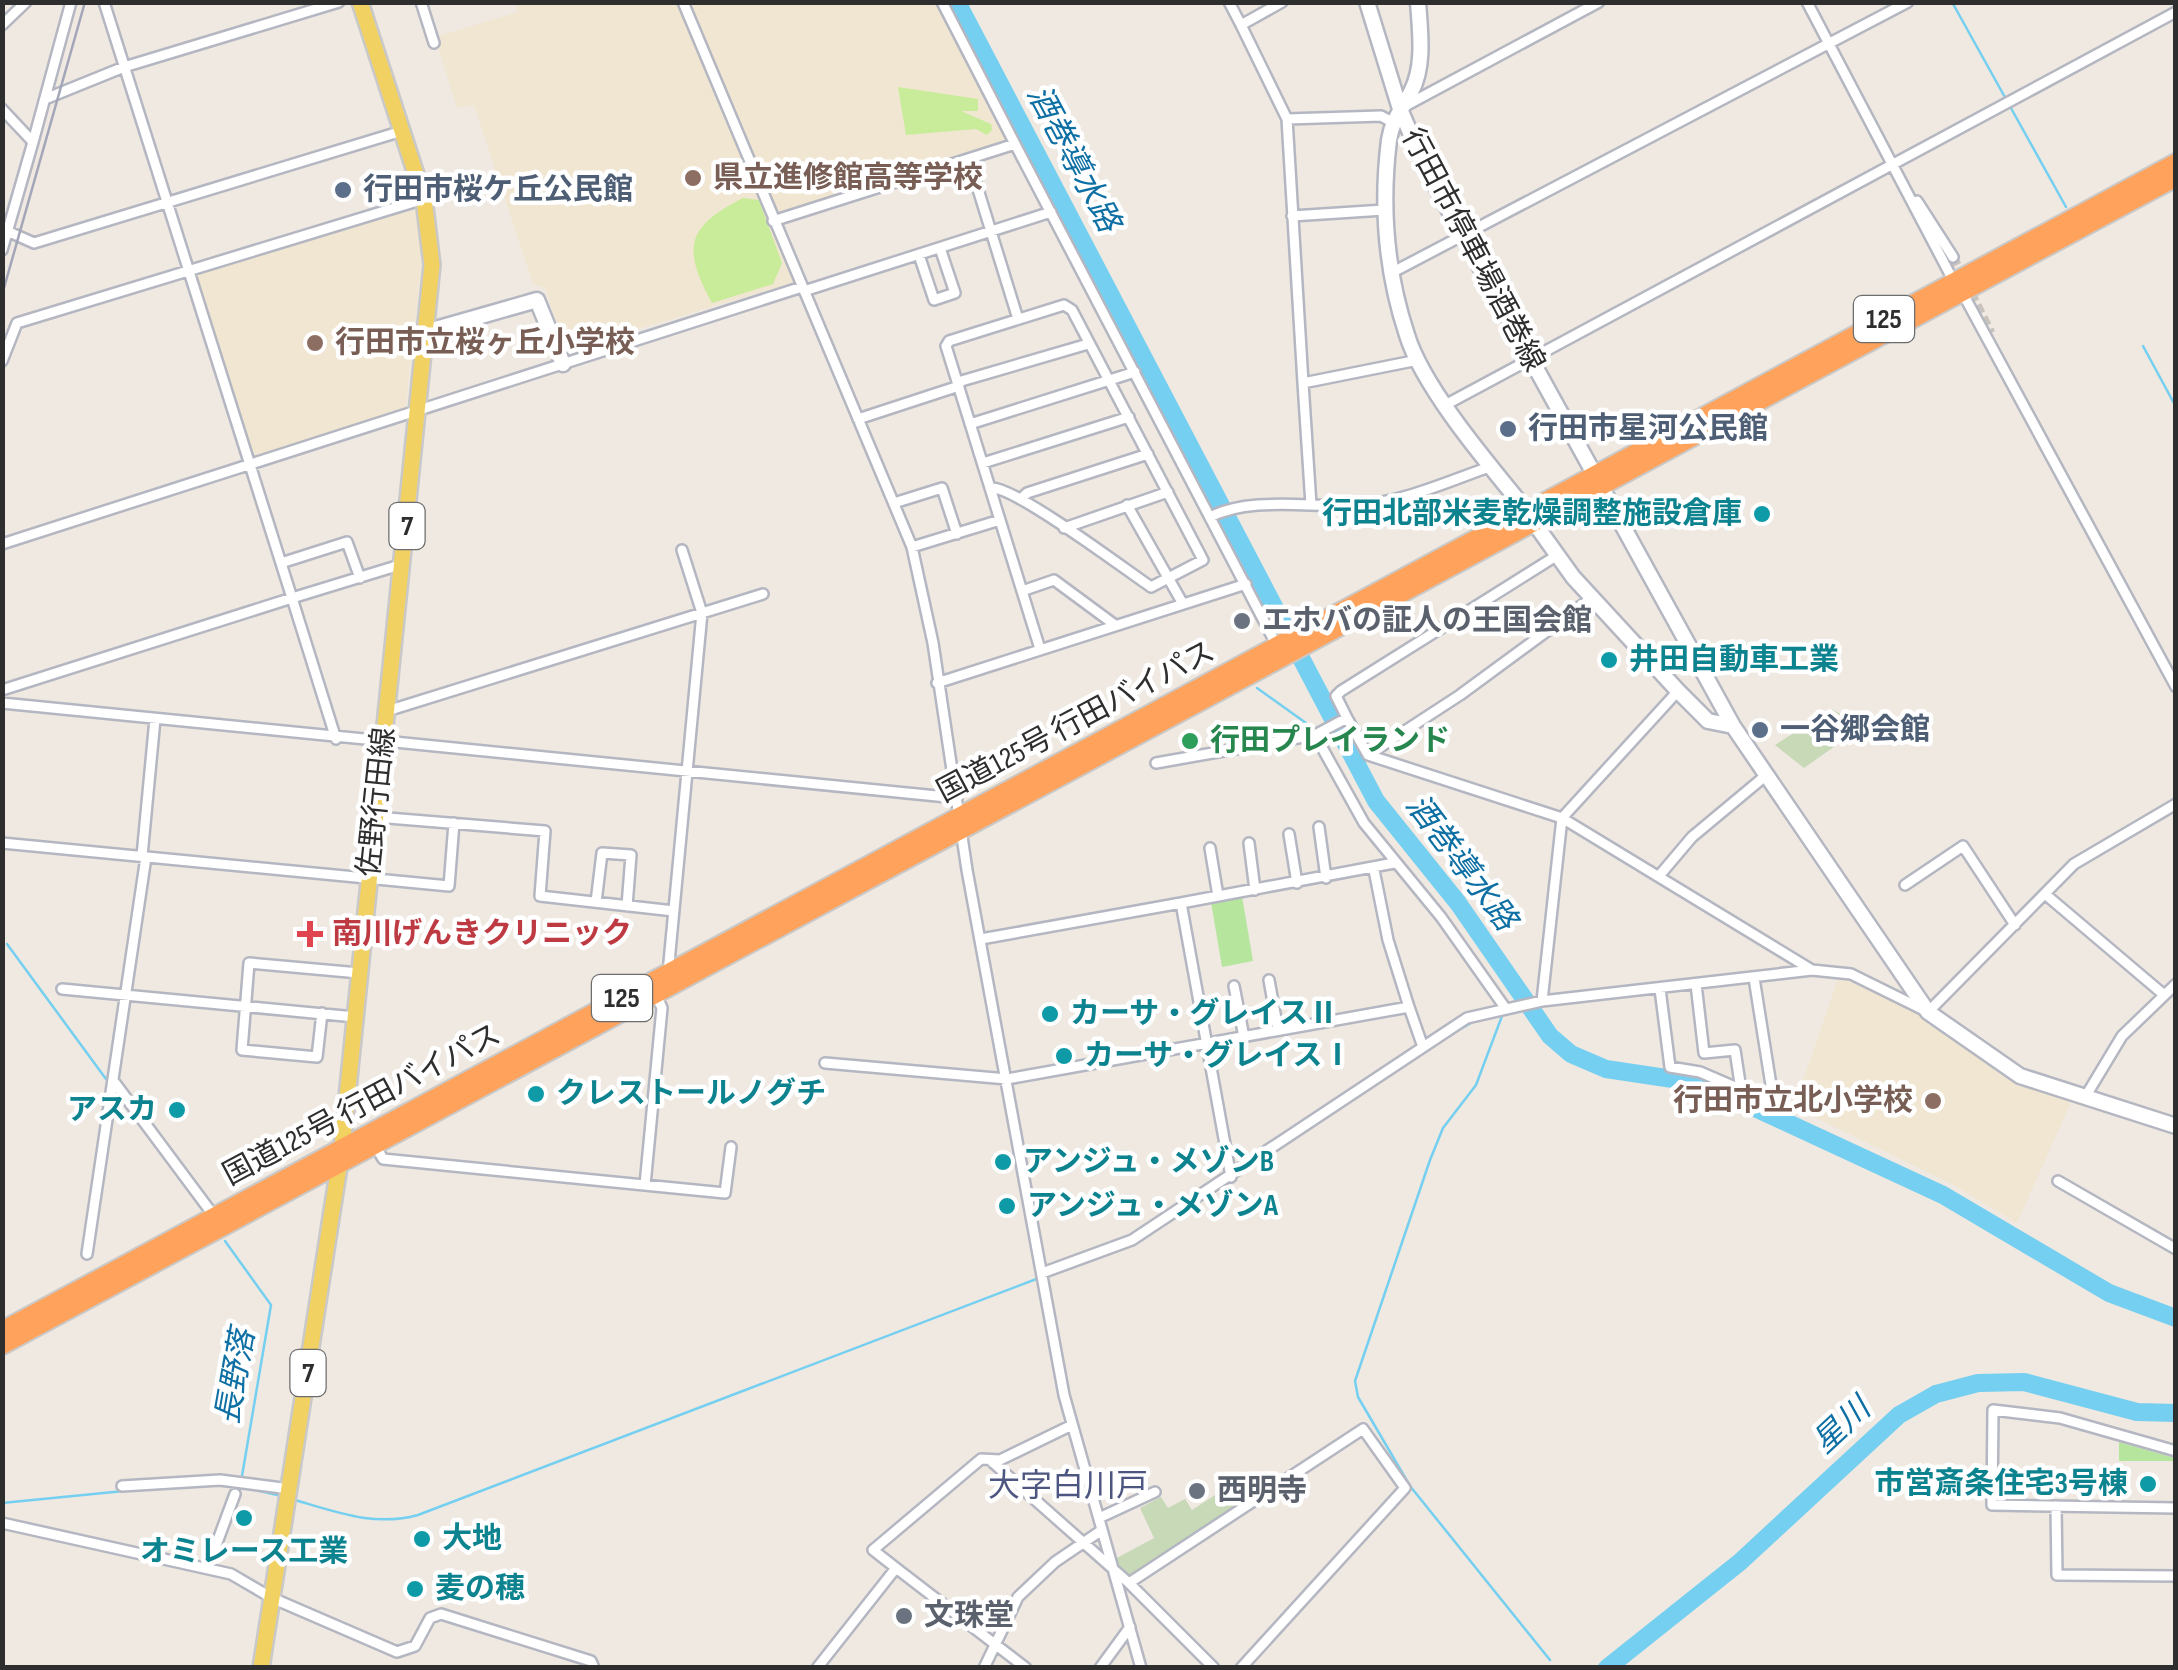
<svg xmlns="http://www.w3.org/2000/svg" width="2178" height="1670" viewBox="0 0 2178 1670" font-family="'Sofia Sans Condensed','Noto Sans JP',sans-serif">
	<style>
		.education { fill: #f0e6d1 }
		.green { fill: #b6e59e }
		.cemetery { fill: #c8d9b8 }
		.pitch { fill: #c9ec9a }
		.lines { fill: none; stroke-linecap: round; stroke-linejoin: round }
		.stream { stroke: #75cff0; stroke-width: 2.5 }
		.river { stroke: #75cff0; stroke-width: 18 }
		.street-tunnel { stroke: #c8c4bd; stroke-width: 9; stroke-dasharray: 9 4.5; stroke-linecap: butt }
		.street-casing { stroke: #b4b7c1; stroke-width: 14 }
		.secondary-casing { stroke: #b4b7c1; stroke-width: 19 }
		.primary-casing { stroke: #c9c9c9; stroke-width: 20 }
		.highway-casing { stroke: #c9c9c9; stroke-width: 22 }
		.street { stroke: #fff; stroke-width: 9 }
		.secondary { stroke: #fff; stroke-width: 14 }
		.primary { stroke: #f2d163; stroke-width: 15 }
		.highway { stroke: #ffa35c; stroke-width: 18 }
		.rail { stroke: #a3a6b8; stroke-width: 2.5 }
		.education-dot { fill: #8d6e63; stroke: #fff; stroke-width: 4 }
		.service-dot { fill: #5c6f8a; stroke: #fff; stroke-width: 4 }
		.culture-dot { fill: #0f9aa8; stroke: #fff; stroke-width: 4 }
		.worship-dot { fill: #6b7280; stroke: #fff; stroke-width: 4 }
		.leisure-dot { fill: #2e9e5b; stroke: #fff; stroke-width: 4 }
		.health-dot { fill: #e0444e; stroke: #fff; stroke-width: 4 }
		.labels { text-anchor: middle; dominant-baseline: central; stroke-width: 9; stroke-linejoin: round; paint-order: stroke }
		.shield { fill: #fff; stroke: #6d6d6d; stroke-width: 2.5 }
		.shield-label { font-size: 28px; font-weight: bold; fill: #2e2e2e }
		.education-label { font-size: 30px; font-weight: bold; fill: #785e54; stroke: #fff; text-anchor: start }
		.service-label { font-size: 30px; font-weight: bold; fill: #4e5e75; stroke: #fff; text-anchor: start }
		.street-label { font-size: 30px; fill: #2e2e2e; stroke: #fff }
		.culture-label { font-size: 30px; font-weight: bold; fill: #0d838f; stroke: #fff; text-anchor: start }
		.worship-label { font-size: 30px; font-weight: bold; fill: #5b616d; stroke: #fff; text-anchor: start }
		.leisure-label { font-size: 30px; font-weight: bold; fill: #27864d; stroke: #fff; text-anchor: start }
		.health-label { font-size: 30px; font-weight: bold; fill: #be3a42; stroke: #fff; text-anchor: start }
		.water-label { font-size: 32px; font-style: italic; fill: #0d6fa3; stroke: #fff }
		.neighbourhood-label { font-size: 32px; fill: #4d5680; stroke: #fff }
	</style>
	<rect width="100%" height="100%" fill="#efe9e1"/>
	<path class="education" d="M516 3H937L1009 141 768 216 795 282 571 349 564 344 545 288 533 284 474 105 457 108 435 37 518 12Z
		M418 206 421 266 405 412 251 461 196 275Z
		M1839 976 1925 1018 1978 1052 2074 1095 2017 1223 1950 1183 1794 1107Z"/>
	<path class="green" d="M1242 896 1253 961 1222 967 1211 902Z
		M2119 1442 2175 1458V1461H2119Z"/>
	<path class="cemetery" d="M1832 709 1862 727 1804 768 1775 745Z
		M1229 1486 1240 1504 1129 1579 1116 1569 1115 1559 1154 1538 1140 1508 1161 1497 1168 1508 1185 1499 1192 1510Z"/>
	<path class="pitch" d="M898 87 978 99V111H961L991 124 992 130 987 135 976 129 906 135Z
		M743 198 759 200 782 263 773 284 712 303C682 248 686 227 743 198Z"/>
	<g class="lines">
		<path class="stream" d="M1952 2 2066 207
			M2143 346 2176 407
			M1257 688 1313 728
			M7 944 106 1079
			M1502 1016 1476 1085 1443 1128 1430 1160 1355 1381 1358 1397 1410 1486 1550 1660
			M1440 1041 1476 1020
			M122 1100 169 1163
			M176 1173 202 1209
			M225 1241 271 1305 242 1476
			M1136 1243 1434 1045
			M246 1488 282 1496
			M295 1500C336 1512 375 1527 418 1515L1039 1278
			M2 1503 134 1490"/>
		<path class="river" d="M957 2 1376 801 1458 903 1550 1036 1571 1054 1606 1069 1686 1081 1738 1100 1943 1195 2109 1293 2176 1318
			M1607 1668 1740 1562 1899 1415 1936 1394 1978 1383 2024 1382 2137 1412 2176 1413"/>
		<path class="street-tunnel" d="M1953 257 1991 333"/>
		<g class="street-casing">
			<path id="street" d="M104 2 292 598 403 564
				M421 2 434 43
				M683 2 912 547 933 643 967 870 1064 1395 1141 1668
				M942 2 1015 144
				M1229 2 1241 25 1282 2
				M1807 2 1954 282
				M2 25 26 2
				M1241 25 1287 119 1303 383
				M45 99 124 67 339 2
				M1407 105 1599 2
				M2 109 33 142 2 250
				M1287 119 1381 116 1392 122
				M33 142 71 2
				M969 160 1018 319
				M1917 201 1953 257
				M1292 216 1384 210
				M773 221 1015 144 1277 646
				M7 231 34 243 402 131
				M919 255 934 300 955 293 940 248
				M1393 272 1908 2
				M804 291 1051 212
				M1962 292 2176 687
				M2 361 17 323 424 199
				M958 382 1088 344
				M1447 404 2176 12
				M858 419 959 386
				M970 424 1135 372
				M983 463 1129 417
				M991 488C1013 485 1126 570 1151 587L1203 560 1072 310 1064 305 949 341 946 346 1040 649
				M1021 499 1027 493 1148 454
				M894 503 942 488 957 534
				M1127 505 1183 604
				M1311 505 1303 383 1418 360
				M1210 517C1252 496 1309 508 1356 505 1402 503 1449 481 1492 466
				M1064 528 1168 492
				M2 544 802 287
				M912 547 1000 520
				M281 563 347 542 360 578
				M1022 591 1054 580 1115 625
				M937 683 1246 584
				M2 690 292 598 336 739
				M2 703 957 798
				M387 711 763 594
				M1347 718 1336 696 1341 691 1556 556
				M1315 735 1347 718 1368 755 1460 695 1592 598
				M1368 755 1562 818 1812 970
				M1156 763 1315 735 1364 823 1441 917 1506 1009
				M376 817 545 831 540 896 674 911
				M1319 827 1326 878
				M1289 834 1297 883
				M2 843 449 886 454 823
				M1249 843 1255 890
				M1210 848 1218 896
				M142 856 155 719
				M1374 870 1388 940 1409 1007
				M1659 876 1692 837 1764 777
				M1905 885 1963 846 2015 925
				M2045 894 2163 994
				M596 902 602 853 631 855 627 906
				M1181 903 1394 863
				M981 939 1181 903 1231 1177
				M668 973 702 613 682 550
				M1269 980 1278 1030
				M1696 984 1704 1053 1735 1050 1741 1090
				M1234 986 1244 1037
				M62 989 355 1017
				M1660 989 1670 1067 1700 1072 1774 1104 1754 978
				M1542 1001 1562 818 1678 691
				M322 1013 317 1057 242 1050 249 963 359 973
				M825 1063 1007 1079 1409 1007 1423 1047
				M115 1083 214 1216
				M2087 1094 2122 1036 2176 984
				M376 1147 383 1159 725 1193 731 1147
				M2058 1181 2176 1249
				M645 1185 662 1008 656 995
				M87 1254 146 857
				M1042 1273 1132 1240 1467 1018 1542 1001 1812 970 1851 974 1928 1012 2074 864 2176 804
				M2176 1451 2060 1418 1993 1410 1992 1505 2176 1508
				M990 1460 1129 1583 1363 1429 1405 1488 1241 1668
				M122 1486 220 1480 290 1489
				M2056 1506 2057 1575 2176 1576
				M1099 1518 1155 1492
				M2 1523 231 1574 272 1598 397 1652 415 1646 430 1618 441 1614 591 1661 594 1668
				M208 1567 235 1494
				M896 1568 873 1550 981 1459 1000 1460 1072 1425
				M1129 1583 1214 1668
				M817 1668 896 1568 1026 1668
				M984 1668 1018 1597 1055 1562 1102 1530
				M1100 1668 1130 1627"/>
		</g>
		<g class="secondary-casing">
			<path id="secondary" d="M1367 2 1400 109 1424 165 1733 726 1928 1012 2020 1076 2176 1126
				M1418 2C1420 31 1425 66 1411 92 1402 109 1392 120 1389 140 1381 205 1386 272 1407 335 1423 388 1490 466 1526 510
				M425 332 537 300 563 364
				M1535 524 1573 577 1678 691 1708 721 1733 726"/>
		</g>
		<g class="primary-casing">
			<path id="primary" d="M261 1668 342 1147 432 265 424 199 360 2"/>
		</g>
		<g class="highway-casing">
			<path id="highway" d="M2 1331 2176 163
				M2 1345 2176 177"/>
		</g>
		<use href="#street" class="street"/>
		<use href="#secondary" class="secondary"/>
		<use href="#primary" class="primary"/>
		<use href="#highway" class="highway"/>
		<path class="rail" d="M2 295 85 2"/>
	</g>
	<g class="education-dot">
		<circle cx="693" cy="178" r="10"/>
		<circle cx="315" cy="343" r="10"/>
		<circle cx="1933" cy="1101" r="10"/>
	</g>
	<g class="service-dot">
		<circle cx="343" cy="190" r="10"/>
		<circle cx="1508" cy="429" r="10"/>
		<circle cx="1760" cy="730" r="10"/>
	</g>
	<g class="culture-dot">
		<circle cx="1762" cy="514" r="10"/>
		<circle cx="1609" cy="660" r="10"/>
		<circle cx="1050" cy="1014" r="10"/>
		<circle cx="1064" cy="1056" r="10"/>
		<circle cx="536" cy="1094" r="10"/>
		<circle cx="177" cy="1110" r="10"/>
		<circle cx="1003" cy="1162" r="10"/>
		<circle cx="1007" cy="1206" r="10"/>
		<circle cx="2148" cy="1484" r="10"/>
		<circle cx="244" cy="1518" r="10"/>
		<circle cx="422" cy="1539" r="10"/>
		<circle cx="415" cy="1589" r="10"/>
	</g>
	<g class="worship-dot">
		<circle cx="1242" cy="621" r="10"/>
		<circle cx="1197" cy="1491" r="10"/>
		<circle cx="904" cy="1616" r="10"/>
	</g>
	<circle class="leisure-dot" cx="1190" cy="741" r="10"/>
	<path class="health-dot" d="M305 919h10v10h10v10h-10v10h-10v-10h-10v-10h10z"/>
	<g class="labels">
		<g class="shield">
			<rect x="1854" y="296" width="60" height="46" rx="8"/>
			<rect x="389.5" y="503" width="35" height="46" rx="8"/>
			<rect x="592" y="975" width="60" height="46" rx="8"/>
			<rect x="290.5" y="1350" width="35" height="46" rx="8"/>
		</g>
		<g class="shield-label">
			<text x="1884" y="319">125</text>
			<text x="407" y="526">7</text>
			<text x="622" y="998">125</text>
			<text x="308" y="1373">7</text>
		</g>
		<g class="education-label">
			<text x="713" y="178">県立進修館高等学校</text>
			<text x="335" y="343">行田市立桜ヶ丘小学校</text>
			<text x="1913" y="1101" text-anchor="end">行田市立北小学校</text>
		</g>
		<g class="service-label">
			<text x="363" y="190">行田市桜ケ丘公民館</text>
			<text x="1528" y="429">行田市星河公民館</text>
			<text x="1780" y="730">一谷郷会館</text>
		</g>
		<g class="street-label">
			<text transform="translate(1473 250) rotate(62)">行田市停車場酒巻線</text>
			<text transform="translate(1076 722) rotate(-28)">国道125号 行田バイパス</text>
			<text transform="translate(377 802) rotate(-84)">佐野行田線</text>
			<text transform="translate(362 1105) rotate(-28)">国道125号 行田バイパス</text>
		</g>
		<g class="culture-label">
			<text x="1742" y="514" text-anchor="end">行田北部米麦乾燥調整施設倉庫</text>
			<text x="1629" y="660">井田自動車工業</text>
			<text x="1070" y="1014">カーサ・グレイスⅡ</text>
			<text x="1084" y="1056">カーサ・グレイスⅠ</text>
			<text x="556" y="1094">クレストールノグチ</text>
			<text x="157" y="1110" text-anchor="end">アスカ</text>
			<text x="1023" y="1162">アンジュ・メゾンB</text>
			<text x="1027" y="1206">アンジュ・メゾンA</text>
			<text x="2128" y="1484" text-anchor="end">市営斎条住宅3号棟</text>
			<text x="442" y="1539">大地</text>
			<text x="244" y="1552" text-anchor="middle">オミレース工業</text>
			<text x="435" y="1589">麦の穂</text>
		</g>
		<g class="worship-label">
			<text x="1262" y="621">エホバの証人の王国会館</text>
			<text x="1217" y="1491">西明寺</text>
			<text x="924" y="1616">文珠堂</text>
		</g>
		<g class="leisure-label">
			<text x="1210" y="741">行田プレイランド</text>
		</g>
		<g class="health-label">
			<text x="332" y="934">南川げんきクリニック</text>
		</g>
		<g class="water-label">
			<text transform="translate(1073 159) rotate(62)">酒巻導水路</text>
			<text transform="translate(1461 863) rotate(53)">酒巻導水路</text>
			<text transform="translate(236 1377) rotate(-80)">長野落</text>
			<text transform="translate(1842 1426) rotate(-43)">星川</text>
		</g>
		<g class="neighbourhood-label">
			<text x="1068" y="1486">大字白川戸</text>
		</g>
	</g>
	<rect width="2178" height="1670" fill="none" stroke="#2e2e2e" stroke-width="10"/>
</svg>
